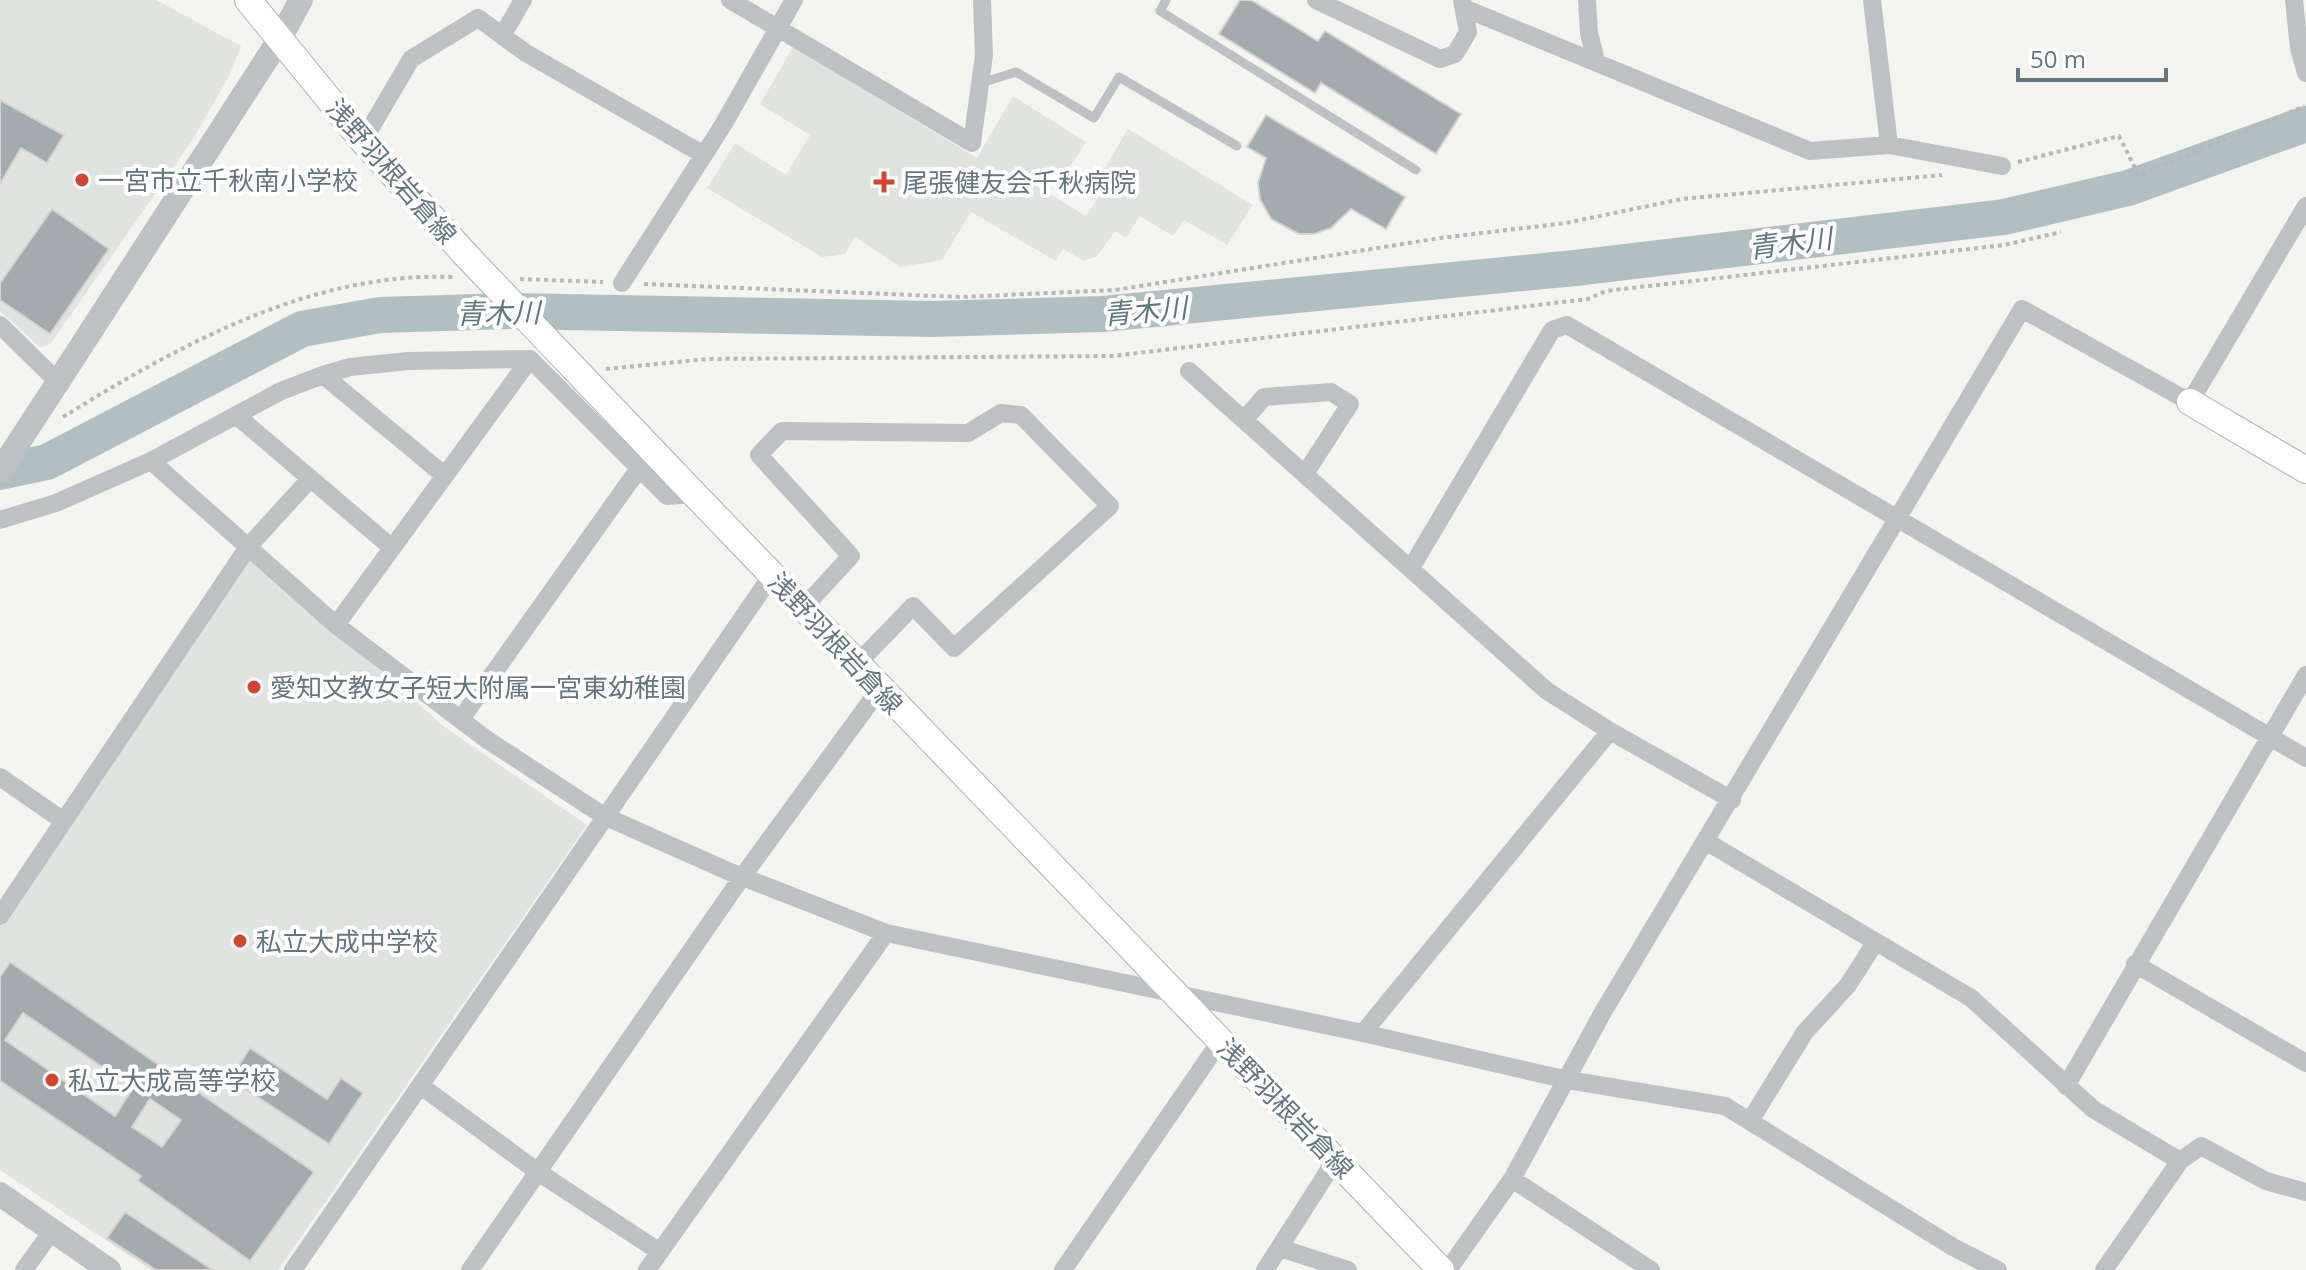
<svg xmlns="http://www.w3.org/2000/svg" width="2306" height="1270" viewBox="0 0 2306 1270" font-family="'Open Sans','Noto Sans JP',sans-serif">
	<style>
		.built { fill: #e1e3e0 }
		.lines { fill: none; stroke-linecap: round; stroke-linejoin: round }
		.river { stroke: #b2bfc2; stroke-width: 36 }
		.building { fill: #a3abae; stroke: #d5d4d3; stroke-width: 2; fill-rule: evenodd }
		.secondary-casing { stroke: #adb3b6; stroke-width: 28 }
		.path { stroke: #b5b8ba; stroke-width: 4; stroke-dasharray: 4 4; stroke-linecap: butt }
		.service { stroke: #bdc1c4; stroke-width: 9 }
		.minor { stroke: #bdc1c4; stroke-width: 18 }
		.tertiary { stroke: #bdc1c4; stroke-width: 24 }
		.secondary { stroke: #fff; stroke-width: 26 }
		.secondary-bridge-casing { stroke: #adb3b6; stroke-width: 28; stroke-linecap: butt }
		.tertiary-bridge { stroke: #bdc1c4; stroke-width: 24 }
		.secondary-bridge { stroke: #fff; stroke-width: 26 }
		.poi-dot { fill: #d34330; stroke: #fff; stroke-width: 3 }
		.labels { text-anchor: middle; dominant-baseline: central; stroke-width: 8; stroke-linejoin: round; paint-order: stroke }
		.street-label { font-size: 26px; fill: #65767e; stroke: #fff }
		.poi-label { font-size: 26px; fill: #65767e; stroke: #fff; text-anchor: start }
		.water-label { font-size: 28px; font-style: italic; fill: #60777c; stroke: #fff }
	</style>
	<rect width="100%" height="100%" fill="#f3f3f0"/>
	<path class="built" d="M0 0H156L241 46 228 78 192 141 51 343 41 348 0 311Z
		M793 47 977 158 1013 96 1086 142 1059 183 1043 173 1035 185 1086 216 1111 179 1102 173 1128 129 1253 205 1227 245 1184 220 1173 236 1140 216 1126 238 1115 231 1097 256 1084 261 1063 249 1056 261 971 212 942 260 900 267 855 237 845 254 822 257 707 188 735 143 786 175 810 135 760 104Z
		M250 559 446 728 587 825 278 1270H151L0 1170V925Z"/>
	<g class="lines">
		<path class="river" d="M0 472 47 462 302 329 380 315 511 311 932 319 1103 314 1575 268 2004 217 2128 188 2306 124"/>
	</g>
	<path class="building" d="M1240 0H1251L1318 41 1325 31 1461 114 1436 154 1321 83 1315 93 1219 34Z
		M0 100 64 135 47 163 21 148 0 184Z
		M1266 115 1405 197 1386 229 1351 209 1331 228 1314 234H1299L1271 219 1260 199 1258 183 1266 158 1247 147Z
		M52 209 109 249 50 334 0 300V283Z
		M10 962 314 1172 250 1261 138 1181 141 1176 0 1081V977ZM23 1013 133 1088 115 1116 5 1040ZM150 1099 181 1120 162 1147 132 1127Z
		M250 1048 327 1099 341 1078 363 1093 329 1144 230 1079Z
		M125 1212 213 1270H156L107 1238Z"/>
	<g class="lines">
		<g class="secondary-casing">
			<path id="secondary" d="M248 0 363 141 464 253
				M2190 402 2306 470
				M675 474 1441 1270"/>
		</g>
		<path class="path" d="M2018 162 2119 136 2139 176 2305 106
			M520 279 603 282
			M644 284 961 297 1115 290 1440 238 1566 223 1682 199 1942 175
			M606 369 707 359 1113 356 1588 299 1606 291 2004 245 2061 232
			M63 417C181 344 313 271 455 277"/>
		<path class="service" d="M1166 0 1160 11 1416 170
			M981 83 1016 72 1094 118 1119 77 1237 146"/>
		<path class="minor" d="M730 0 972 143 984 55 982 0
			M1316 0 1440 59 1455 54 1468 32 1462 0
			M1587 0 1589 33 1596 61
			M1872 0 1889 145
			M2294 0 2299 48 2306 73
			M1464 8 1810 151 1889 145 2002 166
			M502 36 523 0
			M363 141 411 59 478 18 526 53 704 155
			M622 283 723 125 794 0
			M0 325 58 382
			M1189 371 1547 691 1610 731 1732 800
			M323 375 444 475
			M237 416 391 547
			M1244 420 1264 397 1331 392 1350 404 1305 474
			M151 461 336 625 486 739 604 816 730 872 886 933 1363 1033 1568 1080 1725 1106 1953 1247 1998 1270
			M0 520 56 503 151 461 281 391 323 375 350 367 408 361 530 359 667 496 695 494
			M1411 568 1552 330 1567 325 2306 758
			M803 608 851 556 759 455 782 431 968 433 1001 413 1021 415 1110 506 954 648 913 606 856 665
			M336 625 530 359
			M461 719 640 467
			M0 777 62 820
			M1707 842 1971 998 2093 1109 2180 1161
			M0 916 248 547 310 479
			M2135 964 2306 1063
			M1363 1033 1610 731
			M421 1086 538 1172 660 1252
			M2066 1086 2306 675
			M1750 1121 1805 1032 1848 985 1875 943
			M1512 1179 1651 1270
			M1280 1248 1348 1270
			M24 1270 52 1231
			M293 1270 772 575
			M470 1270 742 877 879 690
			M647 1270 886 933
			M1063 1270 1221 1040
			M1265 1270 1336 1159
			M1448 1270 1512 1179 1603 1012 2022 309 2190 402 2306 206
			M2104 1270 2180 1161 2201 1146 2266 1181 2306 1192"/>
		<path class="tertiary" d="M58 382 279 40 301 0
			M0 1194 109 1270"/>
		<use href="#secondary" class="secondary"/>
		<g class="secondary-bridge-casing">
			<path id="secondary-bridge" d="M464 253 675 474"/>
		</g>
		<path class="tertiary-bridge" d="M0 471 58 382"/>
		<use href="#secondary-bridge" class="secondary-bridge"/>
	</g>
	<g class="poi-dot">
		<circle cx="82" cy="180" r="8"/>
		<path d="M880 170h8v8h8v8h-8v8h-8v-8h-8v-8h8z"/>
		<circle cx="254" cy="687" r="8"/>
		<circle cx="240" cy="941" r="8"/>
		<circle cx="52" cy="1080" r="8"/>
	</g>
	<g class="labels">
		<g class="street-label">
			<text transform="translate(392 171) rotate(49)">浅野羽根岩倉線</text>
			<text transform="translate(836 643) rotate(47)">浅野羽根岩倉線</text>
			<text transform="translate(1286 1108) rotate(46)">浅野羽根岩倉線</text>
		</g>
		<g class="poi-label">
			<text x="98" y="180">一宮市立千秋南小学校</text>
			<text x="902" y="182">尾張健友会千秋病院</text>
			<text x="270" y="687">愛知文教女子短大附属一宮東幼稚園</text>
			<text x="256" y="941">私立大成中学校</text>
			<text x="68" y="1080">私立大成高等学校</text>
		</g>
		<g class="water-label">
			<text transform="translate(1790 242) rotate(-7)">青木川</text>
			<text transform="translate(1145 310) rotate(-5)">青木川</text>
			<text transform="translate(498 312) rotate(-1)">青木川</text>
		</g>
	</g>
	<path d="M2018 68v12h148v-12" fill="none" stroke="#65767e" stroke-width="4"/>
	<text x="2030" y="68" font-size="24" fill="#65767e" stroke="#ffffff" stroke-width="6" paint-order="stroke">50 m</text>
</svg>
